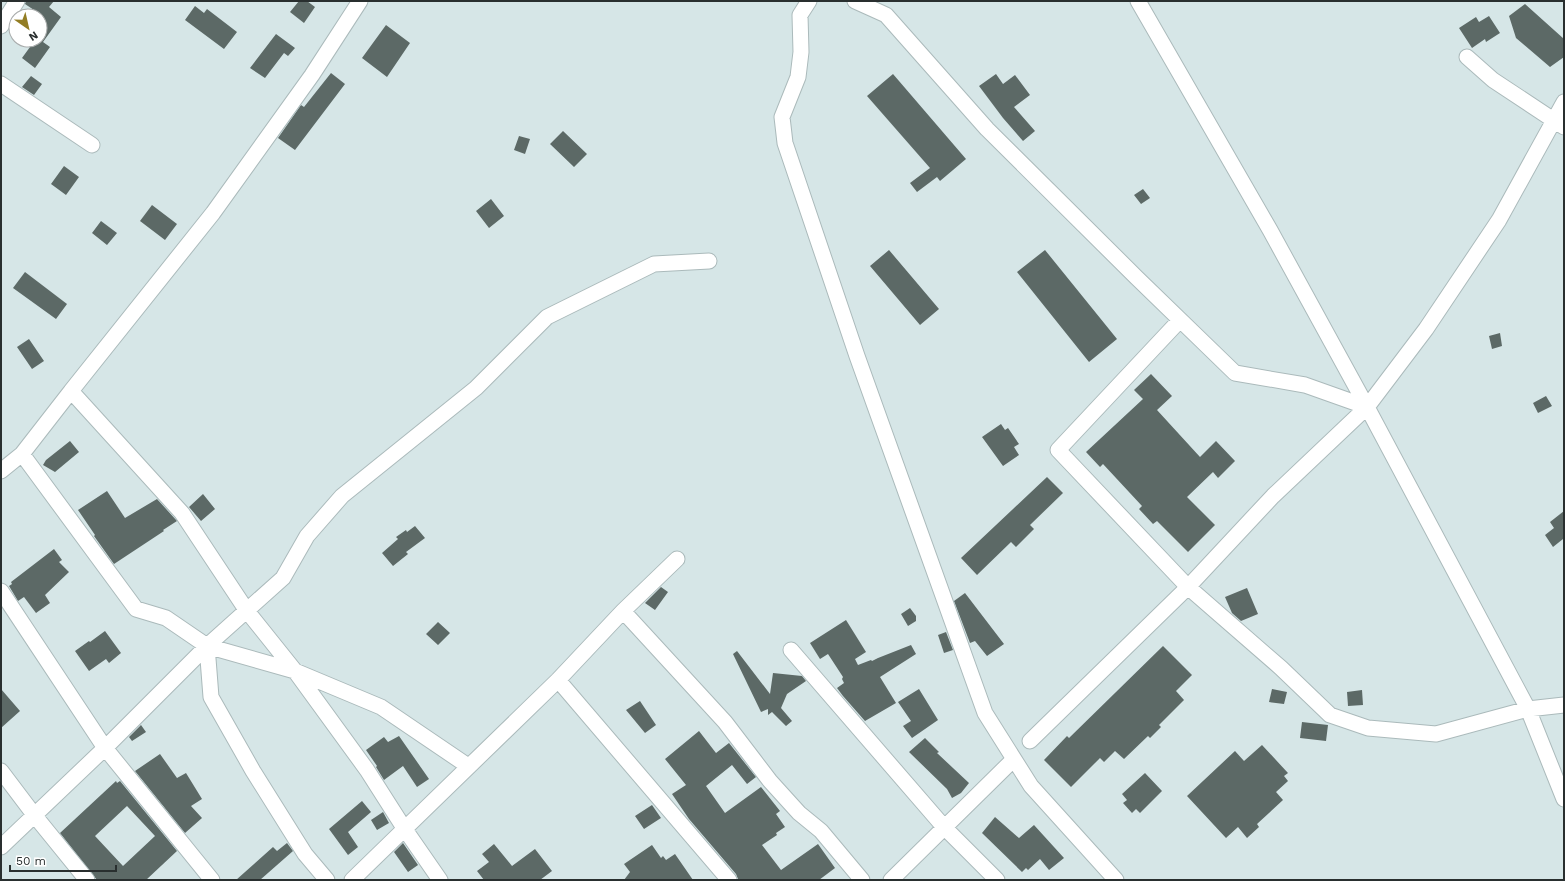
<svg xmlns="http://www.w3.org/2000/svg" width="1565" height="881" viewBox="0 0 1565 881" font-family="'Work Sans',sans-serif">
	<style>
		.building { fill: #5c6966; fill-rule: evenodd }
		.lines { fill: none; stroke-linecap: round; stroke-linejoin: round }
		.minor-casing { stroke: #abbabb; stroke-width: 17 }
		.minor { stroke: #fff; stroke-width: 15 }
	</style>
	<rect width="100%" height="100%" fill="#d6e6e7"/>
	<path class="building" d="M26 1H54L49 7 61 17 43 42 50 47 35 68 22 58 30 47 21 40H40V16H29L34 10 25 4Z
		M299 1H307L315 7 304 23 290 12Z
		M1525 4 1564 39V57L1550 67 1516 38 1509 16Z
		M195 6 204 13 207 9 237 32 224 49 185 20Z
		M1489 16 1500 33 1486 42 1485 39 1472 48 1459 28 1476 17 1479 22Z
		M386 25 410 43 387 77 362 58Z
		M276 34 295 48 288 56 284 53 265 78 250 68Z
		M331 73 345 84 295 150 278 138 301 105 304 107Z
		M893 74 966 159 940 181 937 177 917 192 910 183 930 168 867 96Z
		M996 74 1003 84 1015 75 1030 95 1014 107 1035 131 1023 141 1003 118 979 86Z
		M31 76 42 84 34 95 22 87Z
		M563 131 587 154 574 167 550 144Z
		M519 136 530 139 525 154 514 150Z
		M64 166 79 177 66 195 51 184Z
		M1143 189 1150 198 1141 204 1134 195Z
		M491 199 504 216 489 228 476 211Z
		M152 205 177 224 165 240 140 221Z
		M101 221 117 233 107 245 92 233Z
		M889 250 939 309 920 325 870 266Z
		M1045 250 1117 339 1089 362 1017 272Z
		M25 272 67 304 56 319 13 288Z
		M1500 333 1502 346 1492 349 1489 336Z
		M29 339 44 361 32 369 17 347Z
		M1151 374 1172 396 1157 410 1200 457 1216 441 1235 461 1218 478 1213 472 1187 497 1215 525 1188 552 1157 521 1153 524 1139 509 1142 506 1103 464 1100 467 1086 452 1143 399 1134 390Z
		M1546 396 1552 406 1538 413 1533 403Z
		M1001 424 1005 430 1008 428 1019 444 1014 447 1019 455 1003 466 982 437Z
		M70 441 79 452 55 472 43 465 46 460Z
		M1047 477 1063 493 1030 525 1034 529 1016 547 1011 542 977 575 961 558Z
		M107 491 125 518 157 499 177 521 163 530 164 531 114 564 94 536 95 535 78 510Z
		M203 494 215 509 201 521 189 507Z
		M1564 511V541L1563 539 1553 547 1545 535 1554 528 1550 522Z
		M415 526 425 538 406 552 408 554 393 566 382 553 398 539 396 537 406 530 407 532Z
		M54 549 62 560 59 562 69 572 45 595 50 603 36 613 24 597 18 601 9 586 12 584 11 582Z
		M661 587 668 592 655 610 645 603Z
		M1247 588 1258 614 1241 621 1232 613 1225 597Z
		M965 593 1004 644 987 656 975 641 970 643 954 601Z
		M910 608 916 616V621L908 626 901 614Z
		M846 620 866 652 855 659 858 665 871 660 872 661 878 658 911 645 916 654 880 677 896 703 865 721 843 696 837 688 844 683 842 679 843 677 828 654 820 659 810 643Z
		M438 622 450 633 438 645 426 634Z
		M105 631 121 653 109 663 106 659 89 671 75 651 89 641 90 642Z
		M946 632 953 650 944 653 938 635Z
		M1163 646 1192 675 1176 691 1184 700 1159 725 1161 727 1150 738 1148 736 1124 759 1115 751 1104 762 1100 758 1071 787 1044 760 1067 736 1069 738Z
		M737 651 770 694 773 673 802 676 806 681 787 694 781 708 792 721 786 726 772 712 768 715V709L761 712 733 654Z
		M1 689 20 711 1 728Z
		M919 689 938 720 912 738 903 726 911 721 898 702Z
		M1272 689 1287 692 1284 704 1269 702Z
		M1362 690 1363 705 1348 706 1347 692Z
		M640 701 656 725 645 733 626 710Z
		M1302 722 1328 725 1326 741 1300 738Z
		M141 725 146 732 132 741 129 737Z
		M699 731 716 753 729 743 756 777 747 784 732 765 706 786 725 813 761 787 780 811 776 814 785 827 776 833 777 835 762 845 781 870 818 844 835 868 819 880 738 879 736 874 689 819 672 794 686 785 665 759Z
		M399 736 429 779 417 787 403 766 384 780 376 767 377 766 366 750 384 737 388 742Z
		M925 738 939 752 937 753 969 783 961 793 952 798 947 789 909 752Z
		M1262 745 1288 773 1284 776 1288 781 1276 792 1283 800 1257 824 1259 827 1247 838 1238 827 1226 838 1187 796 1235 751 1244 761Z
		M160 754 177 778 186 773 202 799 191 806 202 818 185 833 135 771Z
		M1145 773 1162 791 1140 813 1136 809 1132 813 1123 803 1127 800 1122 794Z
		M116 781 117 783 120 781 177 851 146 880H97L60 833ZM127 806 155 836 123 866 95 836Z
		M362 801 371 812 348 832 358 847 348 855 329 829Z
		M652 805 661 818 644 829 635 816Z
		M383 812 389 823 377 830 371 820Z
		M995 817 1019 838 1034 825 1064 858 1049 870 1040 859 1028 870 1026 868 1022 872 982 833Z
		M287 843 293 851 260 880H236L273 847 277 851Z
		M403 843 418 865 408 872 394 852Z
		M494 844 512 866 535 849 552 871 540 880H484L477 871 489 862 482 854Z
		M652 845 661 858 663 856 666 860 675 854 693 880H624L630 872 624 864Z"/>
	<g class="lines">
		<g class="minor-casing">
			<path id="minor" d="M360 1 312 75 213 213 71 391 182 513 247 611 295 671 367 770 404 828 440 880
				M809 1 800 15 801 52 798 77 782 117 785 143 857 356 985 713 1031 786 1116 880
				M855 1 886 15 987 129 1137 278 1235 373 1305 385 1367 407 1426 329 1499 220 1564 102
				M1138 1 1270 230 1367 407 1528 709 1564 799
				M1 26 17 1
				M1467 57 1493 80 1564 127
				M1 84 92 145
				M1367 407 1273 496 1188 587 1281 668 1330 715 1368 728 1436 734 1528 709 1564 705
				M22 454 136 609 166 618 207 646 295 671 381 707 468 766
				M1 471 22 454 71 391
				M1 591 105 748 212 880
				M623 611 725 722 770 781 799 813 821 831 862 880
				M207 646 211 697 253 771 305 854 327 880
				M791 650 944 827 997 880
				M558 680 729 880
				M1030 741 1188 587 1058 450 1180 320
				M1 771 35 816 87 880
				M1 847 105 748 207 646 283 578 307 536 342 496 476 388 547 317 654 264 709 261
				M352 880 558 680 623 611 677 559
				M891 880 1014 759"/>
		</g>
		<use href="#minor" class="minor"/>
	</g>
	<rect width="1565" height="881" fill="none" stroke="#292f2f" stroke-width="4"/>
	<g transform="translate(28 28) rotate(146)"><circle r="19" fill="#ffffff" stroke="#a9acac"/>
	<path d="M0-3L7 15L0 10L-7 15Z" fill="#937d24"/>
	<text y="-6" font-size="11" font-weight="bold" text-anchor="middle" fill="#292f2f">N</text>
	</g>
	<path d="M10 865v6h106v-6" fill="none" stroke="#292f2f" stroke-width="2"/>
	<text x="16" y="865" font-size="12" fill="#292f2f" stroke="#ffffff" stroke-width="3" paint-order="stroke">50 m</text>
</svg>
